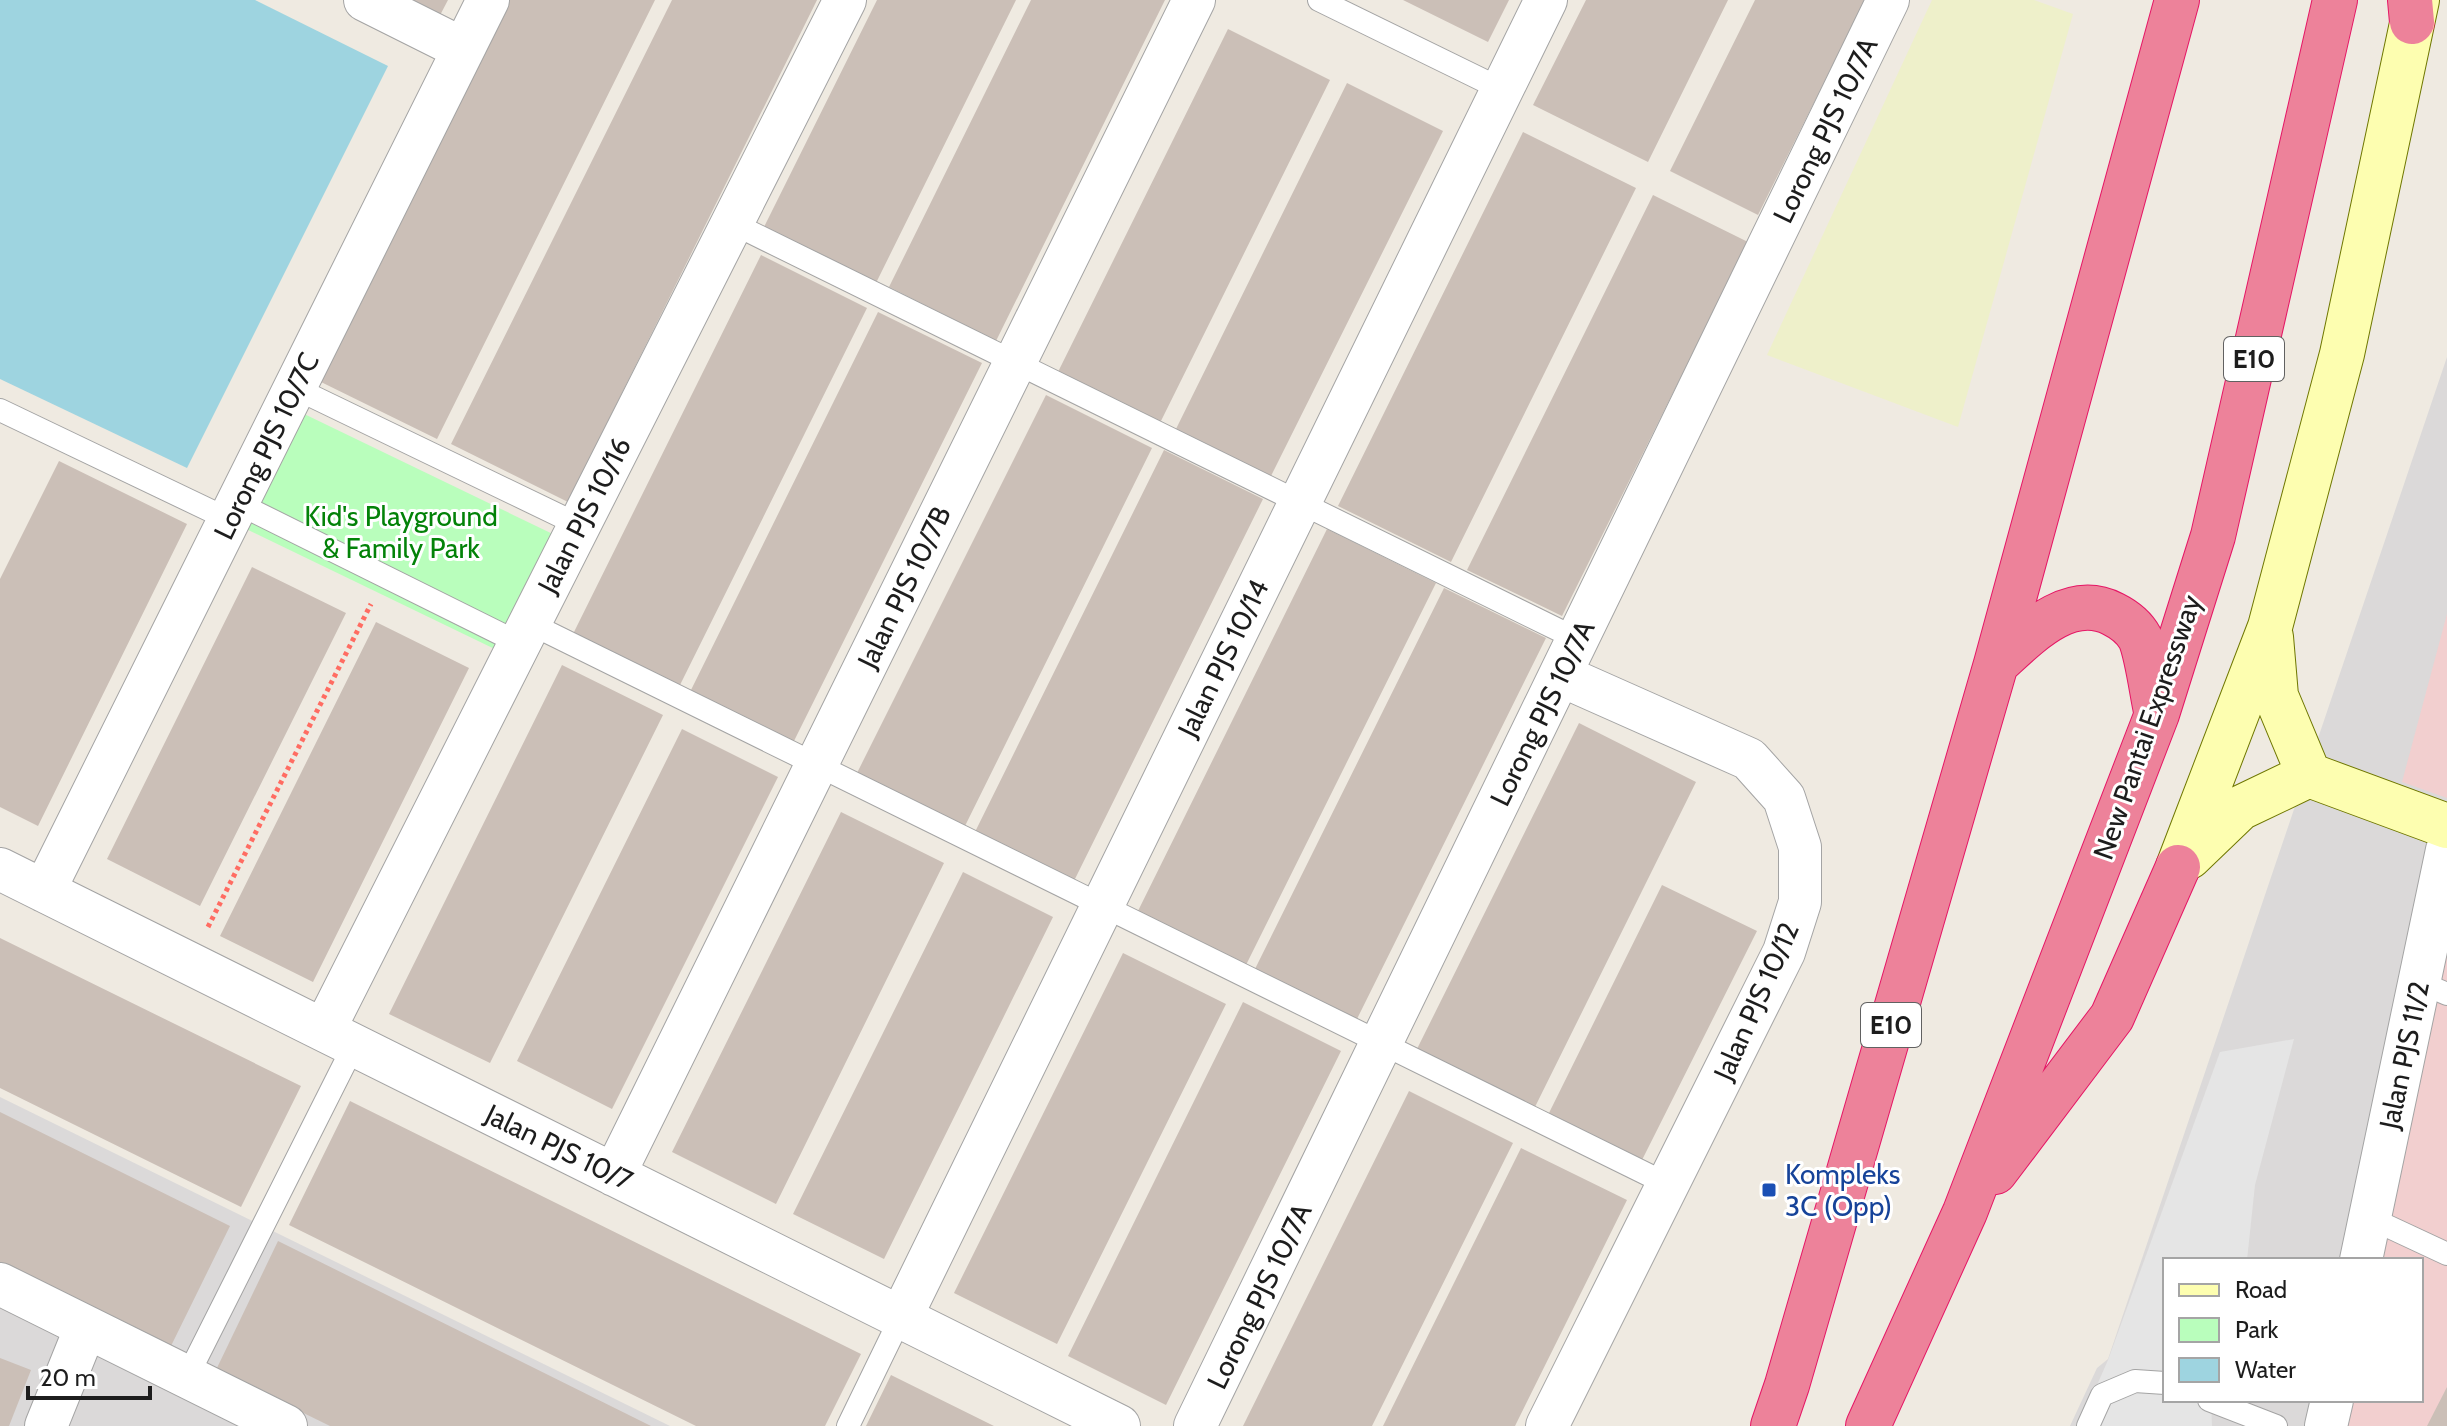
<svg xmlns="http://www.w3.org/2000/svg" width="2447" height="1426" viewBox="0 0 2447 1426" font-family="Cabin,sans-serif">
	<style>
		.residential { fill: #dbd9d9; fill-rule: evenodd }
		.commercial { fill: #f2cfcf }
		.farmland { fill: #eef0ca }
		.park { fill: #b9febc }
		.parking { fill: #e5e5e5 }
		.water { fill: #9ed4e0 }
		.building { fill: #cbbfb7 }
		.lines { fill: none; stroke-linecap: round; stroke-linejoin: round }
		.lane-casing { stroke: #a4a4a4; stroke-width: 24 }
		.street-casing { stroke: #a4a4a4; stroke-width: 44 }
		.secondary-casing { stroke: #6f7700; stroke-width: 46 }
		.highway-casing { stroke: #e51665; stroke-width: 46 }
		.path { stroke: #ff6c62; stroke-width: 5; stroke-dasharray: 4 4; stroke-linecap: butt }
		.lane { stroke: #fff; stroke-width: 22 }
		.street { stroke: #fff; stroke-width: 42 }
		.secondary { stroke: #fdfeb0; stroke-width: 44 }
		.highway { stroke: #ed829a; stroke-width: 44 }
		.transit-dot { fill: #1a4fb4; stroke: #fff; stroke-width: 3 }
		.labels { text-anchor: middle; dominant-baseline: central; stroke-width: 6; stroke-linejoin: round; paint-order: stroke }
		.shield { fill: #fff; stroke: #616161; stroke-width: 2 }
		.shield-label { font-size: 26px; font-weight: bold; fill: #1d1d1d }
		.street-label { font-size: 28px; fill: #1d1d1d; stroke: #fff }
		.park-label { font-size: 28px; fill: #038208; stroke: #fff }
		.transit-label { font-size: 28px; fill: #164399; stroke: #fff; text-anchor: start }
	</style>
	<rect width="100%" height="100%" fill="#efeae1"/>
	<path class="residential" d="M2447 357V1426H2070L2097 1368 2108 1359ZM2165 1260H2421V1400H2165Z
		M0 1097 670 1426H0Z"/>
	<path class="commercial" d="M2447 614V798L2402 782Z
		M2447 921V1426H2341L2347 1400H2421V1260H2376Z"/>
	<path class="farmland" d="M1932 0H2034L2073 14 1958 427 1767 355Z"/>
	<path class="park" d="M298 411 559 537 503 653 242 527Z"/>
	<path class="parking" d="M2294 1039 2255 1185 2247 1260H2165V1400H2211L2212 1426H2079L2108 1360 2220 1052Z"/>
	<path class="water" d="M0 0H255L388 66 187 468 0 379Z"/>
	<path class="building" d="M394 0H448L437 21Z
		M510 0H655L437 439 321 382Z
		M672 0H817L568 502 451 444Z
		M877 0H1016L876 283 764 227Z
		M1031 0H1165L996 341 889 287Z
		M1403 0H1509L1488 42Z
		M1586 0H1728L1648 162 1533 105Z
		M1755 0H1865L1758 215 1670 171Z
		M1228 29 1330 80 1159 425 1057 374Z
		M1347 83 1443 131 1271 476 1176 429Z
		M1523 132 1636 188 1451 562 1338 506Z
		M1653 195 1748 242 1562 616 1467 570Z
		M761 255 867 308 679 687 573 634Z
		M878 312 982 363 793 743 690 692Z
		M1046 395 1152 448 965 826 857 773Z
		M1164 450 1263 499 1072 885 973 836Z
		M59 461 187 524 38 826 0 807V579Z
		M1327 529 1436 583 1243 971 1135 917Z
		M252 567 346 613 200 906 107 859Z
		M1444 588 1546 638 1355 1023 1253 973Z
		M376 622 469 668 313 982 220 936Z
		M562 665 663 715 490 1063 389 1014Z
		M1579 723 1696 782 1533 1111 1415 1053Z
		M682 729 778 777 612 1109 517 1061Z
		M841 812 944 863 776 1204 672 1152Z
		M963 872 1053 917 884 1259 793 1214Z
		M1662 885 1757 931 1640 1164 1547 1117Z
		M0 938 301 1086 241 1207 0 1088Z
		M1123 953 1226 1004 1057 1344 954 1293Z
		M1243 1002 1341 1051 1166 1405 1068 1356Z
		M1409 1091 1513 1143 1372 1426H1243Z
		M350 1101 861 1354 825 1426H696L289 1225Z
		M0 1112 230 1226 171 1346 0 1262Z
		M1521 1148 1627 1200 1515 1426H1383Z
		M278 1241 651 1426H330L216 1370Z
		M0 1358 31 1370 9 1426H0Z
		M891 1375 994 1426H866Z
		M2447 1387V1426H2427Z"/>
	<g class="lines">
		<g class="lane-casing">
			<path id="lane" d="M1319 0 1501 89
				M732 223 1577 639
				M295 388 579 525
				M0 410 230 520
				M237 503 519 643
				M529 623 1669 1185
				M2419 982 2447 994
				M2370 1218 2447 1254
				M187 1377 354 1045
				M2209 1400 2276 1426
				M848 1426 901 1317
				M2088 1426 2102 1395 2135 1381 2165 1383"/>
		</g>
		<g class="street-casing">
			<path id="street" d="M365 0 463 49
				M0 869 1119 1426
				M44 891 488 0
				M324 1030 845 0
				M614 1175 1194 0
				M2361 1260 2447 850
				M0 1284 286 1426
				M901 1317 1546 0
				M46 1426 86 1327
				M1195 1426 1888 0
				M1547 1426 1784 952 1800 902V847L1784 798 1749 759 1560 675
				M2326 1426 2332 1400"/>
		</g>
		<g class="secondary-casing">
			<path id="secondary" d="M2271 637 2276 696 2309 775
				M2189 857 2240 808 2309 775 2447 826
				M2178 867 2270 627 2342 354 2417 0"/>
		</g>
		<g class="highway-casing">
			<path id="highway" d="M2410 0 2412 22
				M1996 664C2027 636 2068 591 2113 614 2123 619 2134 627 2140 638 2147 654 2152 693 2156 711
				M1995 1172 2112 1017 2178 867
				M1773 1426 1787 1385 1996 664 2177 0
				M1868 1426 1965 1212 2157 714 2213 536 2335 0"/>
		</g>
		<path class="path" d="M208 927 371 604"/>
		<use href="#lane" class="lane"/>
		<use href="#street" class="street"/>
		<use href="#secondary" class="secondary"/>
		<use href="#highway" class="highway"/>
	</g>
	<rect class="transit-dot" x="1761" y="1182" width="16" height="16" rx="4"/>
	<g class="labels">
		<g class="shield">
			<rect x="2224" y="337" width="60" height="44" rx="6"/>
			<rect x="1861" y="1003" width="60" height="44" rx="6"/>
		</g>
		<g class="shield-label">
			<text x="2254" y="359">E10</text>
			<text x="1891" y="1025">E10</text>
		</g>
		<g class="street-label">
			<text transform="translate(1825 130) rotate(-64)">Lorong PJS 10/7A</text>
			<text transform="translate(266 446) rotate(-64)">Lorong PJS 10/7C</text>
			<text transform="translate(584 515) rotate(-63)">Jalan PJS 10/16</text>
			<text transform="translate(904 587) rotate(-64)">Jalan PJS 10/7B</text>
			<text transform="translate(1223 658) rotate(-64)">Jalan PJS 10/14</text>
			<text transform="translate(1542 713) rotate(-64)">Lorong PJS 10/7A</text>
			<text transform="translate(2147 727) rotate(-71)">New Pantai Expressway</text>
			<text transform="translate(1756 1001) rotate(-66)">Jalan PJS 10/12</text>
			<text transform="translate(2404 1055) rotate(-78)">Jalan PJS 11/2</text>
			<text transform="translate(559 1147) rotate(26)">Jalan PJS 10/7</text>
			<text transform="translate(1259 1296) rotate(-64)">Lorong PJS 10/7A</text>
		</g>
		<g class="park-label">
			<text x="401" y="516">Kid's Playground<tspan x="401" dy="32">&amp; Family Park</tspan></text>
		</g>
		<g class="transit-label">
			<text x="1785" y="1174">Kompleks<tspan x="1785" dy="32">3C (Opp)</tspan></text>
		</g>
	</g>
	<rect x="2163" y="1258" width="260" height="144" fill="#ffffff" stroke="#a5a5a5" stroke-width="2"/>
	<rect x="2179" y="1284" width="40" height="12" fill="#fdfeb0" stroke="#a5a5a5" stroke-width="2"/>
	<text x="2235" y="1298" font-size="24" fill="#1d1d1d">Road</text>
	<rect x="2179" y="1318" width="40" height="24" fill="#b9febc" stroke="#a5a5a5" stroke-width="2"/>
	<text x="2235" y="1338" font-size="24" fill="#1d1d1d">Park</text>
	<rect x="2179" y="1358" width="40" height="24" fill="#9ed4e0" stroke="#a5a5a5" stroke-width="2"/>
	<text x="2235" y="1378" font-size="24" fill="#1d1d1d">Water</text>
	<path d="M28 1386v12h122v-12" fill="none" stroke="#1d1d1d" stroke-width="4"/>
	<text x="40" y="1386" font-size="24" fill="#1d1d1d" stroke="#ffffff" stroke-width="6" paint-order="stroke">20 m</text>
</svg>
